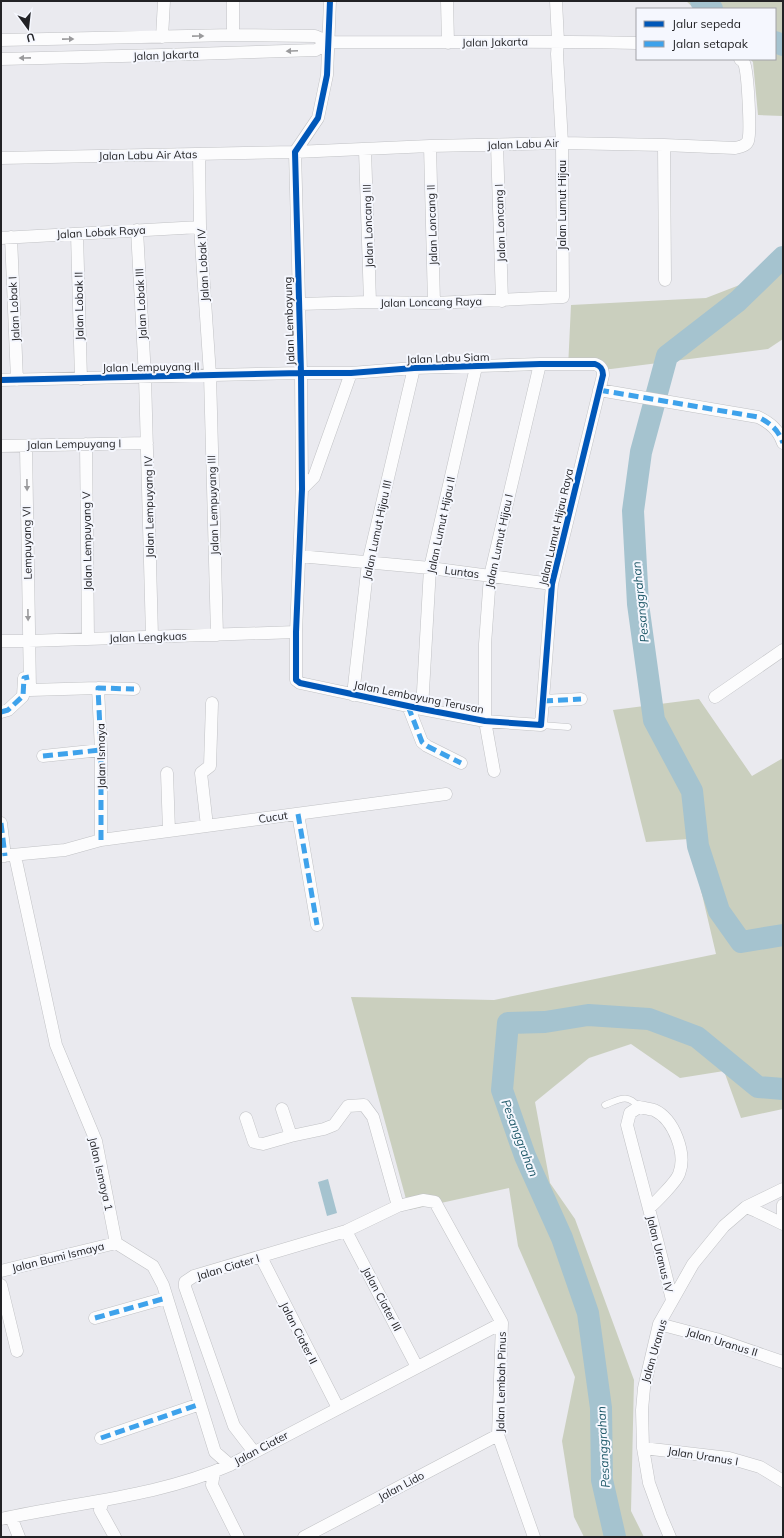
<svg xmlns="http://www.w3.org/2000/svg" width="784" height="1538" viewBox="0 0 784 1538" font-family="Mulish,sans-serif">
	<style>
		.forest { fill: #cacfbe }
		.water { fill: #a5c3cf }
		.lines { fill: none; stroke-linecap: round; stroke-linejoin: round }
		.river { stroke: #a5c3cf; stroke-width: 22 }
		.service-casing { stroke: #c1c2c5; stroke-width: 7 }
		.minor-casing { stroke: #c1c2c5; stroke-width: 13 }
		.service { stroke: #fcfcfd; stroke-width: 6 }
		.minor { stroke: #fcfcfd; stroke-width: 12 }
		.quiet { stroke: #3ea2eb; stroke-width: 5; stroke-dasharray: 10 5; stroke-linecap: butt }
		.cycleway-casing { stroke: #f5f7fe; stroke-width: 8 }
		.cycleway { stroke: #0057b8; stroke-width: 6 }
		.oneway { fill: #9a9a9c }
		.labels { text-anchor: middle; dominant-baseline: central; stroke-width: 4; stroke-linejoin: round; paint-order: stroke }
		.street-label { font-size: 11px; fill: #222225; stroke: #f5f7fe }
		.water-label { font-size: 12px; font-style: italic; fill: #1b5666; stroke: #f5f7fe }
	</style>
	<rect width="100%" height="100%" fill="#eaeaef"/>
	<path class="forest" d="M686 1H783V116L758 115 753 62 750 59H775V9H695Z
		M783 267V339L768 349 611 369 568 368 571 305 706 298 781 269Z
		M699 699 752 776 783 758V1109L741 1118 724 1071 680 1078 631 1044 589 1058 535 1102 550 1183 575 1219 634 1380 631 1511 644 1537H584L574 1517 562 1441 575 1377 518 1246 509 1188 409 1210 351 997 494 1000 716 954 689 839 646 842 613 710Z"/>
	<path class="water" d="M328 1179 337 1213 327 1216 318 1182Z"/>
	<g class="lines">
		<path class="river" d="M701 1 712 9
			M775 42 783 45
			M783 257 738 301 667 356 641 452 633 511 638 604 654 720 692 791 698 846 719 911 741 942 783 935
			M615 1537 602 1480 601 1408 588 1313 562 1238 525 1156 502 1090 508 1023 545 1022 588 1015 649 1019 697 1037 758 1087 783 1089"/>
		<g class="service-casing">
			<path id="service" d="M541 725 568 727
				M605 1105C620 1099 627 1093 639 1107"/>
		</g>
		<g class="minor-casing">
			<path id="minor" d="M447 1 448 43
				M233 35V1
				M162 37 164 1
				M1 40 233 35 315 36 329 42C431 43 534 40 637 43
				M1 59 162 55 316 50 329 42
				M497 145 502 301
				M664 145 665 280
				M430 146 434 303
				M365 150 370 302
				M199 154 200 227 210 375 217 635
				M1 158 295 152 430 146 562 143 664 145 735 148C740 147 746 146 748 141 751 133 748 72 744 63 743 61 741 60 740 59
				M137 230 145 377 152 636
				M77 234 81 379
				M11 237 17 380
				M1 238 200 227
				M299 304 370 302 434 303 563 297 562 143 557 54 558 41 556 1
				M1 380 301 373H351L414 368 540 364H595C601 366 603 369 603 375L552 584 541 725 485 721 422 709 300 683 296 680V632L302 489 301 373 295 152 318 118 327 75 330 1
				M599 390 758 417C770 423 778 429 783 443
				M86 444 88 639
				M1 446 147 443
				M26 446 30 690 98 688 134 689
				M302 489 314 477 351 373
				M299 556 430 568 552 584
				M1 641H28L296 632
				M98 688 101 750V840
				M353 695 368 563 414 368
				M715 697 783 650
				M543 701 581 699
				M408 706 422 742 427 746 461 763
				M422 709 430 568 476 367
				M1 712 8 710 23 696 24 678
				M43 756 101 750
				M494 771 485 721V644L490 576 540 364
				M167 773 169 831
				M298 814 317 925
				M1 823 5 856
				M207 826 201 773 210 766 212 703
				M1 856 65 850 101 840 446 794
				M15 856 56 1045 96 1141 116 1243 153 1266 163 1285 215 1452 230 1465
				M282 1109 291 1136 324 1129 334 1125 348 1106 364 1105 373 1117 398 1206
				M246 1118 254 1142 263 1144 291 1136
				M746 1207 756 1211 783 1224
				M649 1208C655 1203 676 1182 679 1174 687 1154 674 1119 654 1110 650 1109 644 1108 639 1107L630 1113 627 1125C642 1183 658 1241 672 1300
				M783 1224V1205
				M346 1231 417 1367
				M261 1257 338 1408
				M1 1271 116 1243
				M1 1285 17 1351
				M95 1318 166 1298
				M659 1324 716 1339 783 1362
				M101 1438 200 1404
				M643 1448 729 1458 760 1467 783 1481
				M254 1452 234 1426 185 1287V1282L194 1276 346 1231 398 1206 423 1200 435 1202 502 1323 498 1435 534 1537
				M214 1472 212 1485 238 1537
				M103 1501 100 1510 115 1537
				M11 1517 19 1537
				M1 1519C77 1502 157 1497 230 1465L502 1323
				M304 1537 498 1435
				M670 1537 661 1516 649 1483 643 1448 642 1410 644 1388 659 1324 693 1264 724 1226 746 1207 783 1189"/>
		</g>
		<use href="#service" class="service"/>
		<use href="#minor" class="minor"/>
		<path class="quiet" d="M599 390 758 417C770 423 778 429 783 443
			M543 701 581 699
			M408 706 422 742 427 746 461 763
			M1 712 8 710 23 696 24 678 29 677
			M43 756 101 750
			M298 814 317 925
			M1 823 5 856
			M101 840V750L98 688 134 689
			M95 1318 166 1298
			M101 1438 200 1404"/>
		<g class="cycleway-casing">
			<path id="cycleway" d="M1 380 301 373H351L414 368 540 364H595C601 366 603 369 603 375L552 584 541 725 485 721 422 709 300 683 296 680V632L302 489 301 373 295 152 318 118 327 75 330 1"/>
		</g>
		<use href="#cycleway" class="cycleway"/>
	</g>
	<defs><path id="oneway-solid" d="M-6-.8H1V-3.2L6.5 0L1 3.2V.8H-6Z"/></defs>
	<g class="oneway">
		<use href="#oneway-solid" transform="translate(198 36) rotate(-1)"/>
		<use href="#oneway-solid" transform="translate(68 39) rotate(-1)"/>
		<use href="#oneway-solid" transform="translate(292 51) rotate(178)"/>
		<use href="#oneway-solid" transform="translate(25 58) rotate(179)"/>
		<use href="#oneway-solid" transform="translate(27 485) rotate(89)"/>
		<use href="#oneway-solid" transform="translate(28 615) rotate(89)"/>
	</g>
	<g class="labels">
		<g class="street-label">
			<text transform="translate(495 42) rotate(-1)">Jalan Jakarta</text>
			<text transform="translate(166 55) rotate(-2)">Jalan Jakarta</text>
			<text transform="translate(523 144) rotate(-2)">Jalan Labu Air</text>
			<text transform="translate(148 155) rotate(-1)">Jalan Labu Air Atas</text>
			<text transform="translate(562 205) rotate(-90)">Jalan Lumut Hijau</text>
			<text transform="translate(500 223) rotate(-92)">Jalan Loncang I</text>
			<text transform="translate(432 225) rotate(-92)">Jalan Loncang II</text>
			<text transform="translate(368 226) rotate(-92)">Jalan Loncang III</text>
			<text transform="translate(101 232) rotate(-3)">Jalan Lobak Raya</text>
			<text transform="translate(203 265) rotate(-93)">Jalan Lobak IV</text>
			<text transform="translate(431 302) rotate(-1)">Jalan Loncang Raya</text>
			<text transform="translate(141 304) rotate(-93)">Jalan Lobak III</text>
			<text transform="translate(79 306) rotate(-91)">Jalan Lobak II</text>
			<text transform="translate(14 309) rotate(-93)">Jalan Lobak I</text>
			<text transform="translate(289 321) rotate(-92)">Jalan Lembayung</text>
			<text transform="translate(448 358) rotate(-2)">Jalan Labu Siam</text>
			<text transform="translate(151 367) rotate(-1)">Jalan Lempuyang II</text>
			<text transform="translate(74 444) rotate(-1)">Jalan Lempuyang I</text>
			<text transform="translate(213 505) rotate(-92)">Jalan Lempuyang III</text>
			<text transform="translate(149 507) rotate(-91)">Jalan Lempuyang IV</text>
			<text transform="translate(441 525) rotate(-78)">Jalan Lumut Hijau II</text>
			<text transform="translate(556 527) rotate(-77)">Jalan Lumut Hijau Raya</text>
			<text transform="translate(377 530) rotate(-78)">Jalan Lumut Hijau III</text>
			<text transform="translate(87 541) rotate(-91)">Jalan Lempuyang V</text>
			<text transform="translate(499 541) rotate(-78)">Jalan Lumut Hijau I</text>
			<text transform="translate(27 543) rotate(-91)">Lempuyang VI</text>
			<text transform="translate(462 572) rotate(7)">Luntas</text>
			<text transform="translate(148 637) rotate(-2)">Jalan Lengkuas</text>
			<text transform="translate(419 697) rotate(11)">Jalan Lembayung Terusan</text>
			<text transform="translate(101 756) rotate(-91)">Jalan Ismaya</text>
			<text transform="translate(273 817) rotate(-8)">Cucut</text>
			<text transform="translate(101 1174) rotate(77)">Jalan Ismaya 1</text>
			<text transform="translate(660 1254) rotate(76)">Jalan Uranus IV</text>
			<text transform="translate(58 1257) rotate(-14)">Jalan Bumi Ismaya</text>
			<text transform="translate(228 1267) rotate(-17)">Jalan Ciater I</text>
			<text transform="translate(382 1299) rotate(62)">Jalan Ciater III</text>
			<text transform="translate(299 1333) rotate(63)">Jalan Ciater II</text>
			<text transform="translate(722 1342) rotate(17)">Jalan Uranus II</text>
			<text transform="translate(654 1351) rotate(-74)">Jalan Uranus</text>
			<text transform="translate(501 1382) rotate(-89)">Jalan Lembah Pinus</text>
			<text transform="translate(261 1448) rotate(-28)">Jalan Ciater</text>
			<text transform="translate(703 1456) rotate(9)">Jalan Uranus I</text>
			<text transform="translate(401 1486) rotate(-28)">Jalan Lido</text>
		</g>
		<g class="water-label">
			<text transform="translate(640 602) rotate(-96)">Pesanggrahan</text>
			<text transform="translate(520 1138) rotate(69)">Pesanggrahan</text>
			<text transform="translate(603 1447) rotate(-93)">Pesanggrahan</text>
		</g>
	</g>
	<rect width="784" height="1538" fill="none" stroke="#222225" stroke-width="4"/>
	<rect x="636" y="8" width="140" height="52" fill="#f5f7fe" stroke="#a1a2a7"/>
	<rect x="644" y="21" width="20" height="6" fill="#0057b8" stroke="#a1a2a7"/>
	<text x="672" y="28" font-size="12" fill="#222225">Jalur sepeda</text>
	<rect x="644" y="41" width="20" height="6" fill="#3ea2eb" stroke="#a1a2a7"/>
	<text x="672" y="48" font-size="12" fill="#222225">Jalan setapak</text>
	<g transform="translate(28 28) rotate(165)" stroke="#f5f7fe" stroke-width="3" paint-order="stroke">
	<path d="M0-3L7 15L0 10L-7 15Z" fill="#222225"/>
	<text y="-6" font-size="11" font-weight="bold" text-anchor="middle" fill="#222225">U</text>
	</g>
</svg>
